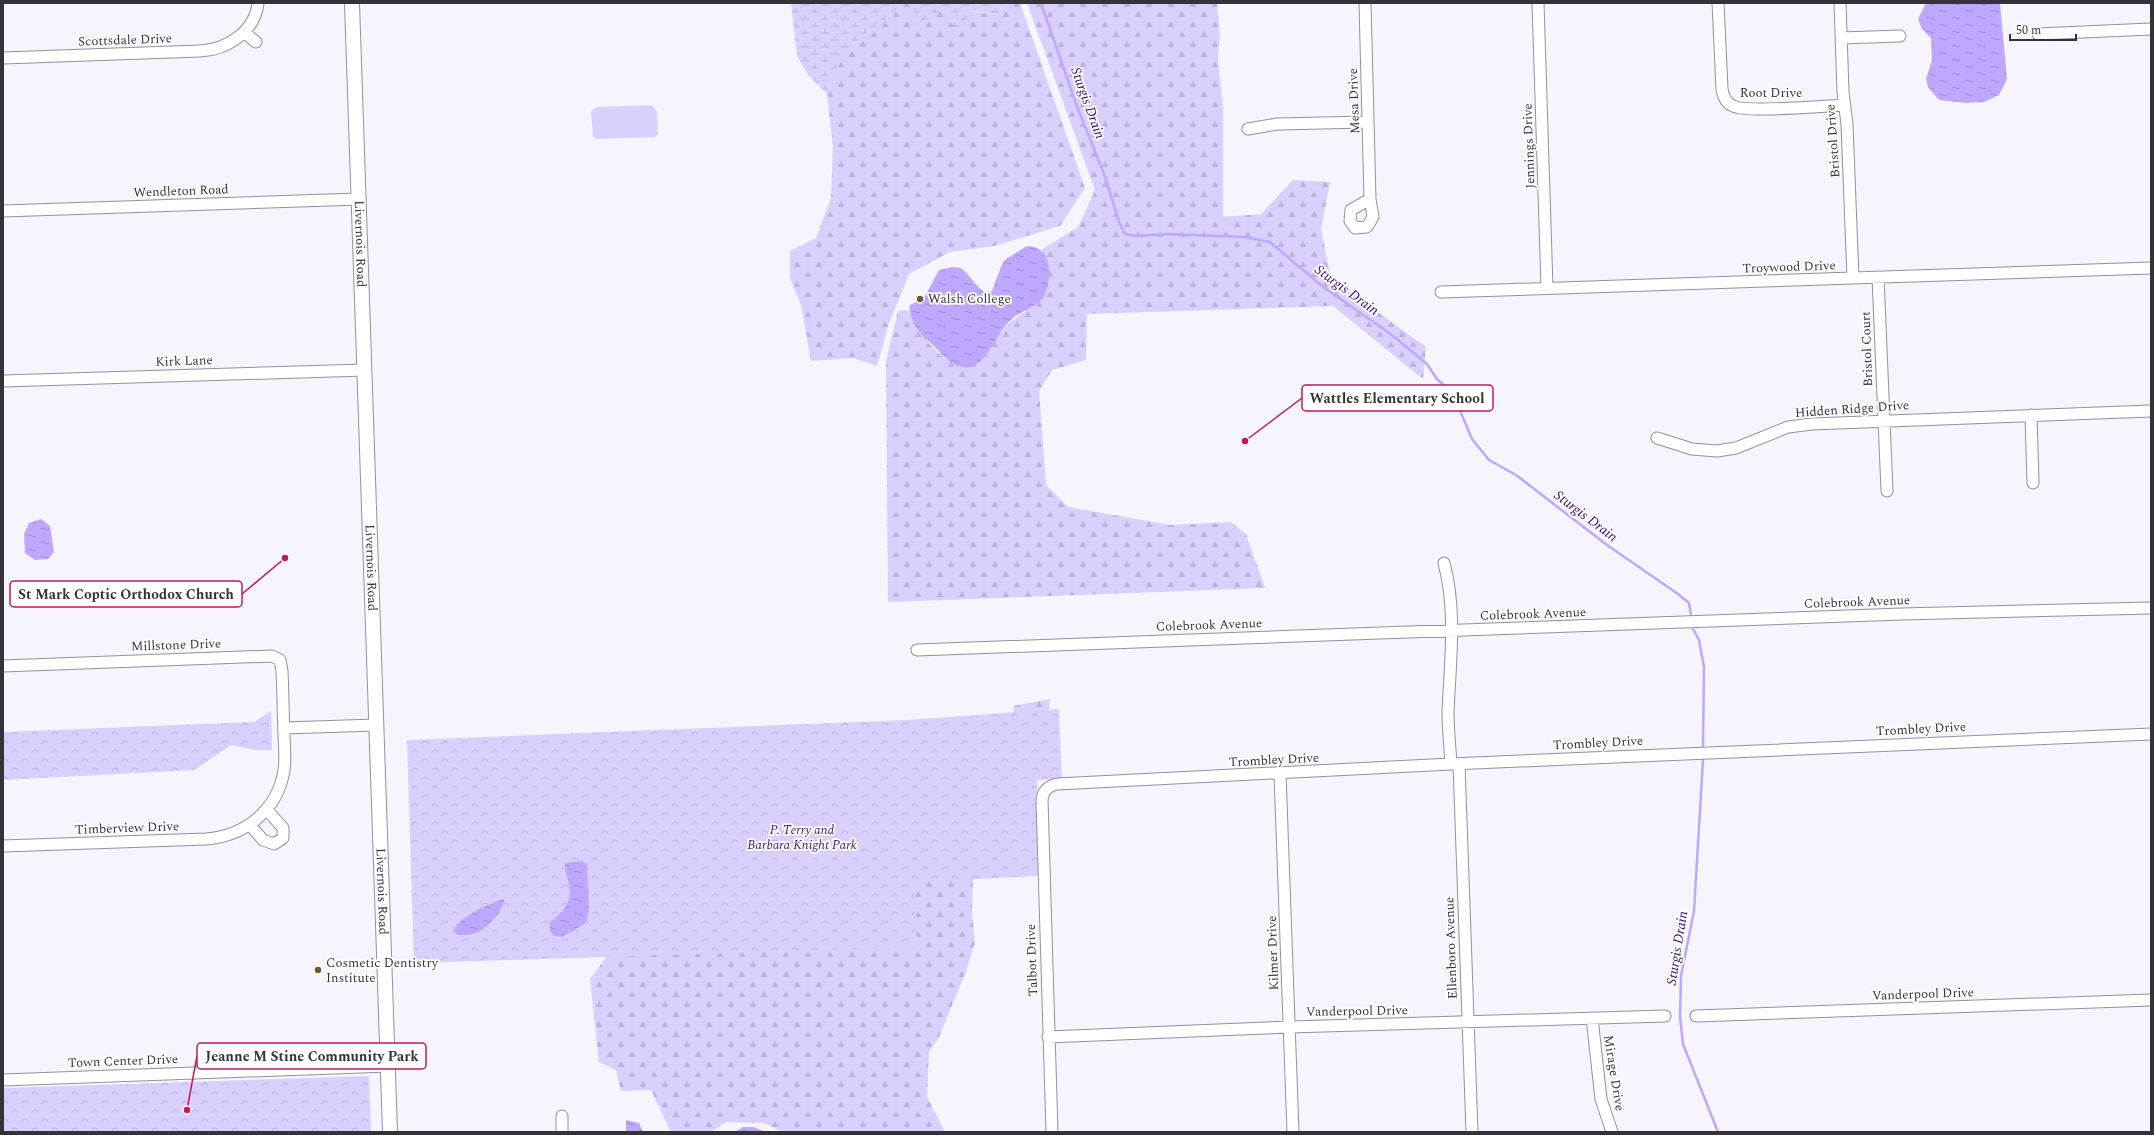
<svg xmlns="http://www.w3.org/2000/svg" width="2154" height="1135" viewBox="0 0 2154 1135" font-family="Spectral,serif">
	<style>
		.grass { fill: #dad0fd }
		.forest { fill: url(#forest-firs) }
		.wetland { fill: url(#wetland-marsh) }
		.park { fill: url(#park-crowns) }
		.water { fill: url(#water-ripples) }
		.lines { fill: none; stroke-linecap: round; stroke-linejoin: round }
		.stream { stroke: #bea8fe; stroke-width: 2.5 }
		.minor-casing { stroke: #93909e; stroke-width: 13 }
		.major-casing { stroke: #93909e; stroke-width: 16 }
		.minor { stroke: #fff; stroke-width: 11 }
		.major { stroke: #fff; stroke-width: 14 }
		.poi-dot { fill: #6e5827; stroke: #fff; stroke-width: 1.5 }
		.labels { text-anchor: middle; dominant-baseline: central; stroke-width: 3.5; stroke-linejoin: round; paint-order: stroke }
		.street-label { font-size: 13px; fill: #353339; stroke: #fff }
		.poi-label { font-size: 13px; fill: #353339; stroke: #fff; text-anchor: start }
		.park-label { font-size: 13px; font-style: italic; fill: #3d1376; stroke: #fff }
		.water-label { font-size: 14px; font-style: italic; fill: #36076d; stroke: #fff }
		.leader { fill: none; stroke: #c2185b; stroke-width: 1.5 }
		.callout-dot { fill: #c2185b; stroke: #fff; stroke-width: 1.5 }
		.callout { fill: #fff; stroke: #c2185b; stroke-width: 1.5 }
		.callout-label { font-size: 14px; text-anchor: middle; font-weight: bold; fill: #353339 }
	</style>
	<defs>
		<pattern id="forest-firs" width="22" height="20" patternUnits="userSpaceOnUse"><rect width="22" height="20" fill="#dad0fd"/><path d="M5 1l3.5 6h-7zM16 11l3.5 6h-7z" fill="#bcb3da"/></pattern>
		<pattern id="wetland-marsh" width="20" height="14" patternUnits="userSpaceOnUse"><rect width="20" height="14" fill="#dad0fd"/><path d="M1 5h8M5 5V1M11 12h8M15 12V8" fill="none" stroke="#bcb3da"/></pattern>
		<pattern id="park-crowns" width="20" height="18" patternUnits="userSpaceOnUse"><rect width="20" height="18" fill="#dad0fd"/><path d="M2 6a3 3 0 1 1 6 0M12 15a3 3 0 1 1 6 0" fill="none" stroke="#bcb3da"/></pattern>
		<pattern id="water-ripples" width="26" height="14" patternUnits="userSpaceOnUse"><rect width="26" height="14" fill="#bea8fe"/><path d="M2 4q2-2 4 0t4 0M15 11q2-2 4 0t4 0" fill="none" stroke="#9b89cf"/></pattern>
	</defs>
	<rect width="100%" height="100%" fill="#f6f4fd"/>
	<path class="grass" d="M652 105 657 112 658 134 655 137 595 139 593 135 591 112 596 107Z"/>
	<path class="forest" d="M906 3H908L920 24 941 10 1001 14 1002 3H1020L1085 188 1060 226 994 246 950 252 909 274 888 326 877 366 853 358 811 361 801 305 790 278V251L816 238 831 198 833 146 827 94 836 69 856 41Z
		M1027 3H1217L1220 34 1218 60 1223 105V217L1261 214 1293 180 1330 182 1321 229 1331 278 1426 347 1423 379 1333 306 1087 314 1086 360 1052 370 1039 391 1046 485 1068 507 1171 525 1231 522 1246 534 1265 588 888 602 886 361 898 311 908 310C915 331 953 380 978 363 990 355 995 337 1005 327 1023 308 1054 303 1046 271 1045 264 1044 256 1041 250L1078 227 1095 190Z
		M1050 699 1043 767 973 876 972 913 975 943 966 971 939 1037 929 1052 927 1097 945 1132H783L764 1123 726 1122 711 1132H671L651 1090 621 1091 616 1070 599 1062 590 979 614 947 1012 735 1014 706Z"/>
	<path class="wetland" d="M791 3H906L856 41 836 69 827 94 809 76 797 56Z
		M908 3H1002L1001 14 973 11 958 31 941 11 920 24Z"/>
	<path class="park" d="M1059 709 1062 779 1037 780 1038 876 914 882 917 947 414 963 407 740 907 720Z
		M271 711 272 750H256L231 745 194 770 3 780V732L254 722Z
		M369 1076 371 1132H3V1088Z"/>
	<path class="water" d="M1926 3H2000L2007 79 1999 95 1984 102 1966 103 1939 100 1928 87 1926 79 1932 60 1931 38 1922 29 1918 19Z
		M1027 246C1052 246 1053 278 1044 296 1038 307 1023 310 1014 317 1009 321 1003 328 1000 333 993 344 984 364 970 367 951 370 941 351 928 341 919 334 907 316 910 305L924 298 939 270 953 267 961 268C969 274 977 287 984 292L992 291 1002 264 1006 259Z
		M41 519 50 526 54 552 48 559 35 560 25 553 24 534 29 523Z
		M582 861 587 864 589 909 586 923 562 937 554 936 550 931V922C562 914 573 901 569 885 568 877 564 871 565 863Z
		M499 900H505C497 920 480 940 456 934L454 929C463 915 484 907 499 900Z
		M626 1120 639 1123 643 1132H626Z
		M743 1127H753L766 1132H735Z"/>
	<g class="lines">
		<path class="stream" d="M1041 3 1078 109 1106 179 1119 222 1125 234 1136 236 1169 234 1244 237 1270 242 1322 286 1392 335 1427 364 1437 379 1445 386 1459 408 1472 439 1489 460 1516 475 1607 545 1678 594 1689 603 1691 615
			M1693 629 1699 640 1704 667 1703 747
			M1703 760 1694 911 1681 976 1680 1017 1683 1044 1718 1132"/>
		<g class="minor-casing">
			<path id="minor" d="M1365 3 1370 199 1373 217 1367 227 1355 228 1350 221 1351 210 1370 199
				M1538 3 1547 288
				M1718 3 1722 89C1723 96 1726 103 1733 106 1747 113 1824 106 1845 105
				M1840 3 1843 92 1847 124 1853 278
				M244 32 256 42
				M2038 34 2151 29
				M1841 38 1900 36
				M3 58 200 51C226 50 255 32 258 3
				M1248 129 1277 124 1368 122
				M3 211 359 199
				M1878 277 1887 491
				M1441 292 2151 268
				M3 381 365 370
				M2031 415 2033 483
				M1657 438 1692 449 1717 451 1736 448 1788 427 1812 424 2151 411
				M1444 563C1457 611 1450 663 1448 712 1448 729 1450 747 1451 764
				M917 650 1902 614 2151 608
				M3 666 272 656 280 660 282 671C283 692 283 712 284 733 284 745 286 758 284 770 278 810 245 836 206 839L3 846
				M284 728 376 725
				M1459 764 1472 1132
				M1280 774 1293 1132
				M250 825 263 840 274 844 283 838V828L267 810
				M1696 1016 2151 1000
				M1592 1018 1601 1099 1612 1132
				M1048 1037 1290 1027 1665 1016
				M3 1080 388 1066
				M562 1116V1132
				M1052 1132 1042 800C1043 790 1048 786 1057 784L1451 764 2151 734"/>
		</g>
		<g class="major-casing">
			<g id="major">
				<path id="s1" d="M352 3 390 1132"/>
			</g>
		</g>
		<use href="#minor" class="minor"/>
		<use href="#major" class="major"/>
	</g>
	<g class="poi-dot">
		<circle cx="920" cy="299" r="4"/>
		<circle cx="318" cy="970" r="4"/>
	</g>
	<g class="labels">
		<g class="street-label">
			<text transform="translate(125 40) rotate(-2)">Scottsdale Drive</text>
			<text x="1771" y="93">Root Drive</text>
			<text transform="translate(1354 101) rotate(-92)">Mesa Drive</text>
			<text transform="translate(1833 141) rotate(-94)">Bristol Drive</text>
			<text transform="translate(1529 146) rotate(-92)">Jennings Drive</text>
			<text transform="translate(181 191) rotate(-2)">Wendleton Road</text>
			<text stroke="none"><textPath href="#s1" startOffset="241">Livernois Road</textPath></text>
			<text transform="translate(1789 267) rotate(-2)">Troywood Drive</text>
			<text transform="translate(1867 349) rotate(-92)">Bristol Court</text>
			<text transform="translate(184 361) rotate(-2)">Kirk Lane</text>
			<text transform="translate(1852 409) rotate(-4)">Hidden Ridge Drive</text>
			<text stroke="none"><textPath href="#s1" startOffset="565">Livernois Road</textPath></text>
			<text transform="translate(1857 602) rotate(-2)">Colebrook Avenue</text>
			<text transform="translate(1533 614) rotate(-2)">Colebrook Avenue</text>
			<text transform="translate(1209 625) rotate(-2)">Colebrook Avenue</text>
			<text transform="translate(176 645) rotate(-2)">Millstone Drive</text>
			<text transform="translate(1921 729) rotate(-3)">Trombley Drive</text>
			<text transform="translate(1598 743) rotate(-3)">Trombley Drive</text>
			<text transform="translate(1274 760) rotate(-3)">Trombley Drive</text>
			<text transform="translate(127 828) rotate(-2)">Timberview Drive</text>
			<text stroke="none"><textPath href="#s1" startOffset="889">Livernois Road</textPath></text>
			<text transform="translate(1451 948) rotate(-92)">Ellenboro Avenue</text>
			<text transform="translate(1273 953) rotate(-92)">Kilmer Drive</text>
			<text transform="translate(1032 960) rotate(-92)">Talbot Drive</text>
			<text transform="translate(1923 994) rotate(-2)">Vanderpool Drive</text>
			<text transform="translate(1357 1011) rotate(-1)">Vanderpool Drive</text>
			<text transform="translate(123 1061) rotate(-2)">Town Center Drive</text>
			<text transform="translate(1614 1073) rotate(81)">Mirage Drive</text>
		</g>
		<g class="poi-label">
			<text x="928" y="299">Walsh College</text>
			<text x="326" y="963">Cosmetic Dentistry<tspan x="326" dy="15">Institute</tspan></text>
		</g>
		<g class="park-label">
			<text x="802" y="830">P. Terry and<tspan x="802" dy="15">Barbara Knight Park</tspan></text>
		</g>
		<g class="water-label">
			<text transform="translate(1088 103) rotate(70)">Sturgis Drain</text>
			<text transform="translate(1347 290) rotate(36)">Sturgis Drain</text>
			<text transform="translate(1586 516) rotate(37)">Sturgis Drain</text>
			<text transform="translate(1677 948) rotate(-81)">Sturgis Drain</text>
		</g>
	</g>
	<path class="leader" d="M1245 441L1302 398M285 558L242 594M187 1110L197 1056"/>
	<g class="callout-dot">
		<circle cx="1245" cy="441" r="4"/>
		<circle cx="285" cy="558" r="4"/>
		<circle cx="187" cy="1110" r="4"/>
	</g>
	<g class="callout">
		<rect x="1302" y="385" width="191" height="26" rx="4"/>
		<rect x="10" y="581" width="232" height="26" rx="4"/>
		<rect x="197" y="1043" width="229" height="26" rx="4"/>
	</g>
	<g class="callout-label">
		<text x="1397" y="403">Wattles Elementary School</text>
		<text x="126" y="599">St Mark Coptic Orthodox Church</text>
		<text x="312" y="1061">Jeanne M Stine Community Park</text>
	</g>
	<rect width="2154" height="1135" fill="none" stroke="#353339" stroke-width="8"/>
	<path d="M2010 34v6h66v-6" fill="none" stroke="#353339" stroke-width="2"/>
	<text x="2016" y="34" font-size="12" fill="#353339" stroke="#ffffff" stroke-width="3" paint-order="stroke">50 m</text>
</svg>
